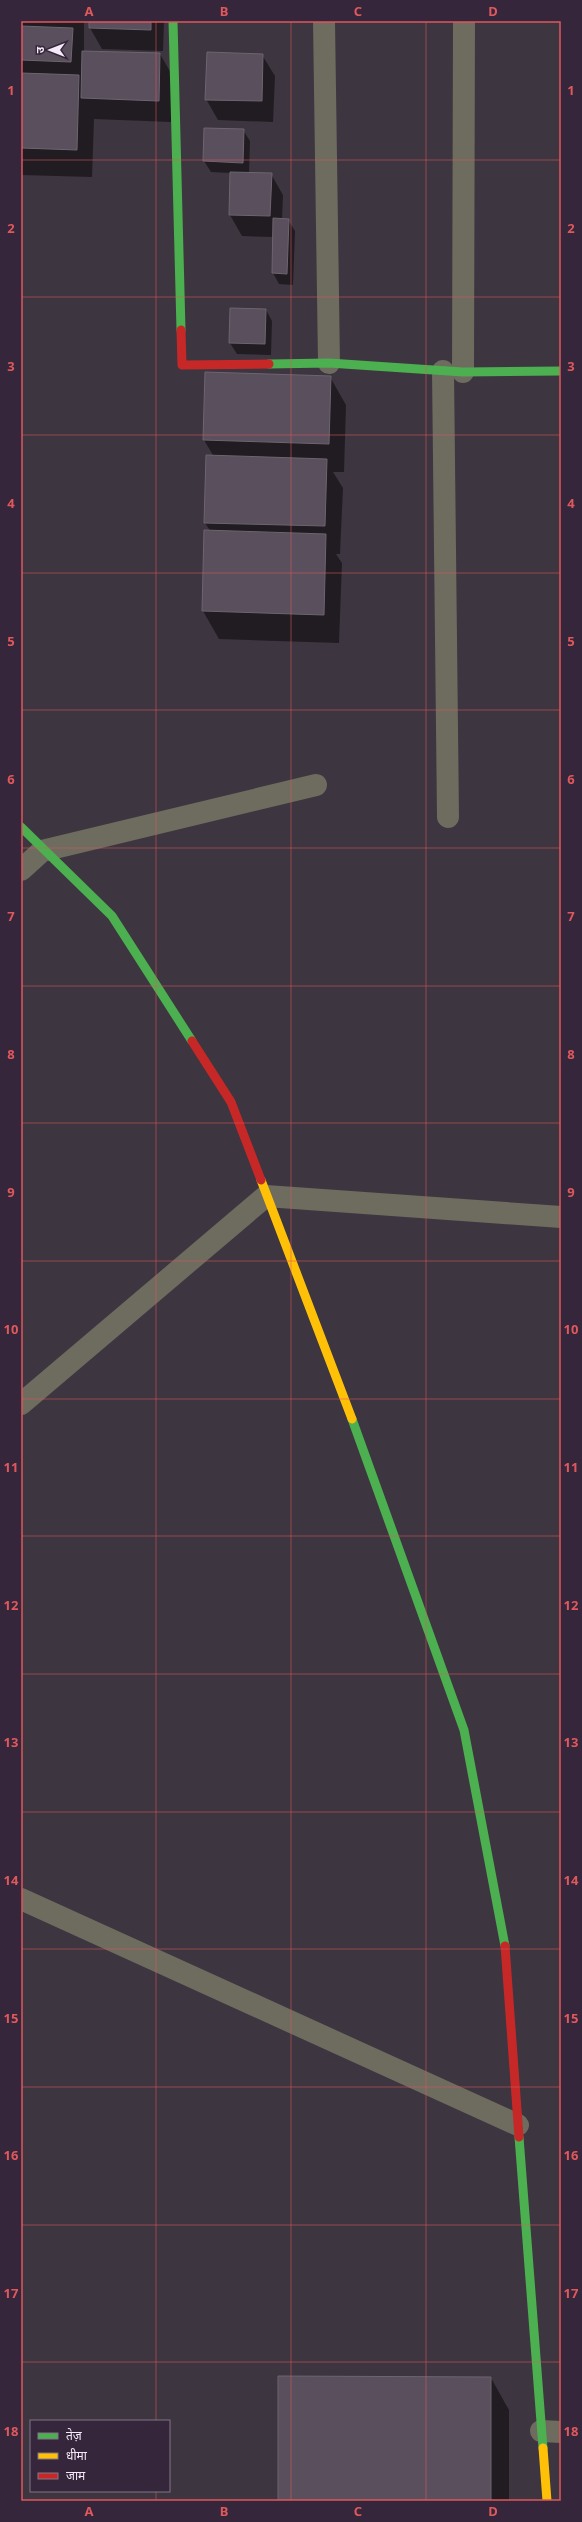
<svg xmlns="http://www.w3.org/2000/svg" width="582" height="2522" viewBox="0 0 582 2522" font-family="'Noto Sans','Noto Sans Devanagari',sans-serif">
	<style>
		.shadow { fill: #0007 }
		.building { fill: #5a4f5d; stroke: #6d656f }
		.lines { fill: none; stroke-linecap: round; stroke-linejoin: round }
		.street { stroke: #6e6b5f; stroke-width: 22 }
		.fast { stroke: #4caf50; stroke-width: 9 }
		.slow { stroke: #ffc107; stroke-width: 9 }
		.jam { stroke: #c62828; stroke-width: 9 }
		.grid { fill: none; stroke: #de585c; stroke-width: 1; stroke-opacity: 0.55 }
		.neatline { fill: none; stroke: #de585c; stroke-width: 1.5 }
		.grid-label { font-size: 13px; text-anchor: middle; font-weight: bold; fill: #de585c }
	</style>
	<rect width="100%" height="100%" fill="#3d3540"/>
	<path class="shadow" d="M21 21H84V52L160 54 172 75 171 122 94 119 92 177 21 175Z
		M90 21H164L163 51 102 49 90 28Z
		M262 55 275 76 273 122 218 120 206 99Z
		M205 129 243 130 250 141 249 173 271 174 283 195 282 220H288L295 231 293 285 279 284 273 273V237L242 236 230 215 231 173 211 172 204 161Z
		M266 310 272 321 271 355 237 354 230 343Z
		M330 377 346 405 344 472H333L343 488 340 554H336L342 563 339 643 219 639 203 611 205 532H211L205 523 214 457 204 440Z
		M491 2378 509 2410V2501H279Z"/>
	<path class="building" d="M89 21H151V30L89 28Z
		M21 26 73 28 71 62 21 60Z
		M82 51 160 53 159 101 81 98Z
		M207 52 263 54 262 101 205 100Z
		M21 73 79 75 77 150 21 148Z
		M204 128 244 129 243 163 203 161Z
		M230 172 272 173 270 216 229 215Z
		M273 218 289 219 287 274 272 273Z
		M230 308 266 309 265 344 229 343Z
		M205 372 331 376 329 444 203 440Z
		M206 455 327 459 325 526 204 523Z
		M204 530 326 534 324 615 202 611Z
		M278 2376 491 2377V2501H278Z"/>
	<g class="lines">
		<path class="street" d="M324 21 329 363
			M443 371 448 817
			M463 372 464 21
			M21 870 42 851 316 785
			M21 1404 266 1196 561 1217
			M21 1899 518 2125
			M541 2431 561 2432"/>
		<path class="fast" d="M173 21 181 330
			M269 364 329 363 463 372 561 371
			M21 827 112 916 192 1041
			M352 1419 464 1730 505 1946
			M519 2137 543 2448"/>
		<path class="slow" d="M261 1180 352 1419
			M543 2448 547 2501"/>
		<path class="jam" d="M181 330 182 365 269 364
			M192 1041 231 1102 261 1180
			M505 1946 519 2137"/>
	</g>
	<path class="grid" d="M156 21V2421M291 21V2501M426 21V2501M21 160H561M21 297H561M21 435H561M21 573H561M21 710H561M21 848H561M21 986H561M21 1123H561M21 1261H561M21 1399H561M21 1536H561M21 1674H561M21 1812H561M21 1949H561M21 2087H561M21 2225H561M21 2362H561M156 2491V2501"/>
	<rect width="582" height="2522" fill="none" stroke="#36263b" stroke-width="44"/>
	<rect x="30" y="2420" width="140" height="72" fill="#36263b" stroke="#827487"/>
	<rect x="38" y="2433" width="20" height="6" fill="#4caf50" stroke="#827487"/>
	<text x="66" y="2440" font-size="12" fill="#f5eaf8">तेज़</text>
	<rect x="38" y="2453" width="20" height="6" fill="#ffc107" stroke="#827487"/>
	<text x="66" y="2460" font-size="12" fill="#f5eaf8">धीमा</text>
	<rect x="38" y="2473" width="20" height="6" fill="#c62828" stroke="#827487"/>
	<text x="66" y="2480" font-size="12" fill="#f5eaf8">जाम</text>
	<g transform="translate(50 50) rotate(270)" stroke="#36263b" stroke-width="3" paint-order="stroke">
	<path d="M0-3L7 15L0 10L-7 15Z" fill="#f5eaf8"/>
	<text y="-6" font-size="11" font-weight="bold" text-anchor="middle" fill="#f5eaf8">उ</text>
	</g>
	<rect x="22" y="22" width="538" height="2478" class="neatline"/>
	<g class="grid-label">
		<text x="89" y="16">A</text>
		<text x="224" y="16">B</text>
		<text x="358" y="16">C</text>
		<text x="493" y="16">D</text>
		<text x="11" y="95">1</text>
		<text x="571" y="95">1</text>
		<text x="11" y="233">2</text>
		<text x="571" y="233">2</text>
		<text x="11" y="371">3</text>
		<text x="571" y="371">3</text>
		<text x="11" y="508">4</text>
		<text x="571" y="508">4</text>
		<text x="11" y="646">5</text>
		<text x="571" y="646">5</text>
		<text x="11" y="784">6</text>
		<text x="571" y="784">6</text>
		<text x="11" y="921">7</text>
		<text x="571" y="921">7</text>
		<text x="11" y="1059">8</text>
		<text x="571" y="1059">8</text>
		<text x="11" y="1197">9</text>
		<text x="571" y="1197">9</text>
		<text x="11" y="1334">10</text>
		<text x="571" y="1334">10</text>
		<text x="11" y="1472">11</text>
		<text x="571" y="1472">11</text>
		<text x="11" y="1610">12</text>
		<text x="571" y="1610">12</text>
		<text x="11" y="1747">13</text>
		<text x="571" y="1747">13</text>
		<text x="11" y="1885">14</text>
		<text x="571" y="1885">14</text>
		<text x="11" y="2023">15</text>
		<text x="571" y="2023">15</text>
		<text x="11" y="2160">16</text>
		<text x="571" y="2160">16</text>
		<text x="11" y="2298">17</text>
		<text x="571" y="2298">17</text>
		<text x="11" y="2436">18</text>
		<text x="571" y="2436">18</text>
		<text x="89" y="2516">A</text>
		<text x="224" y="2516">B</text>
		<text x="358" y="2516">C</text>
		<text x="493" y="2516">D</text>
	</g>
</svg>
